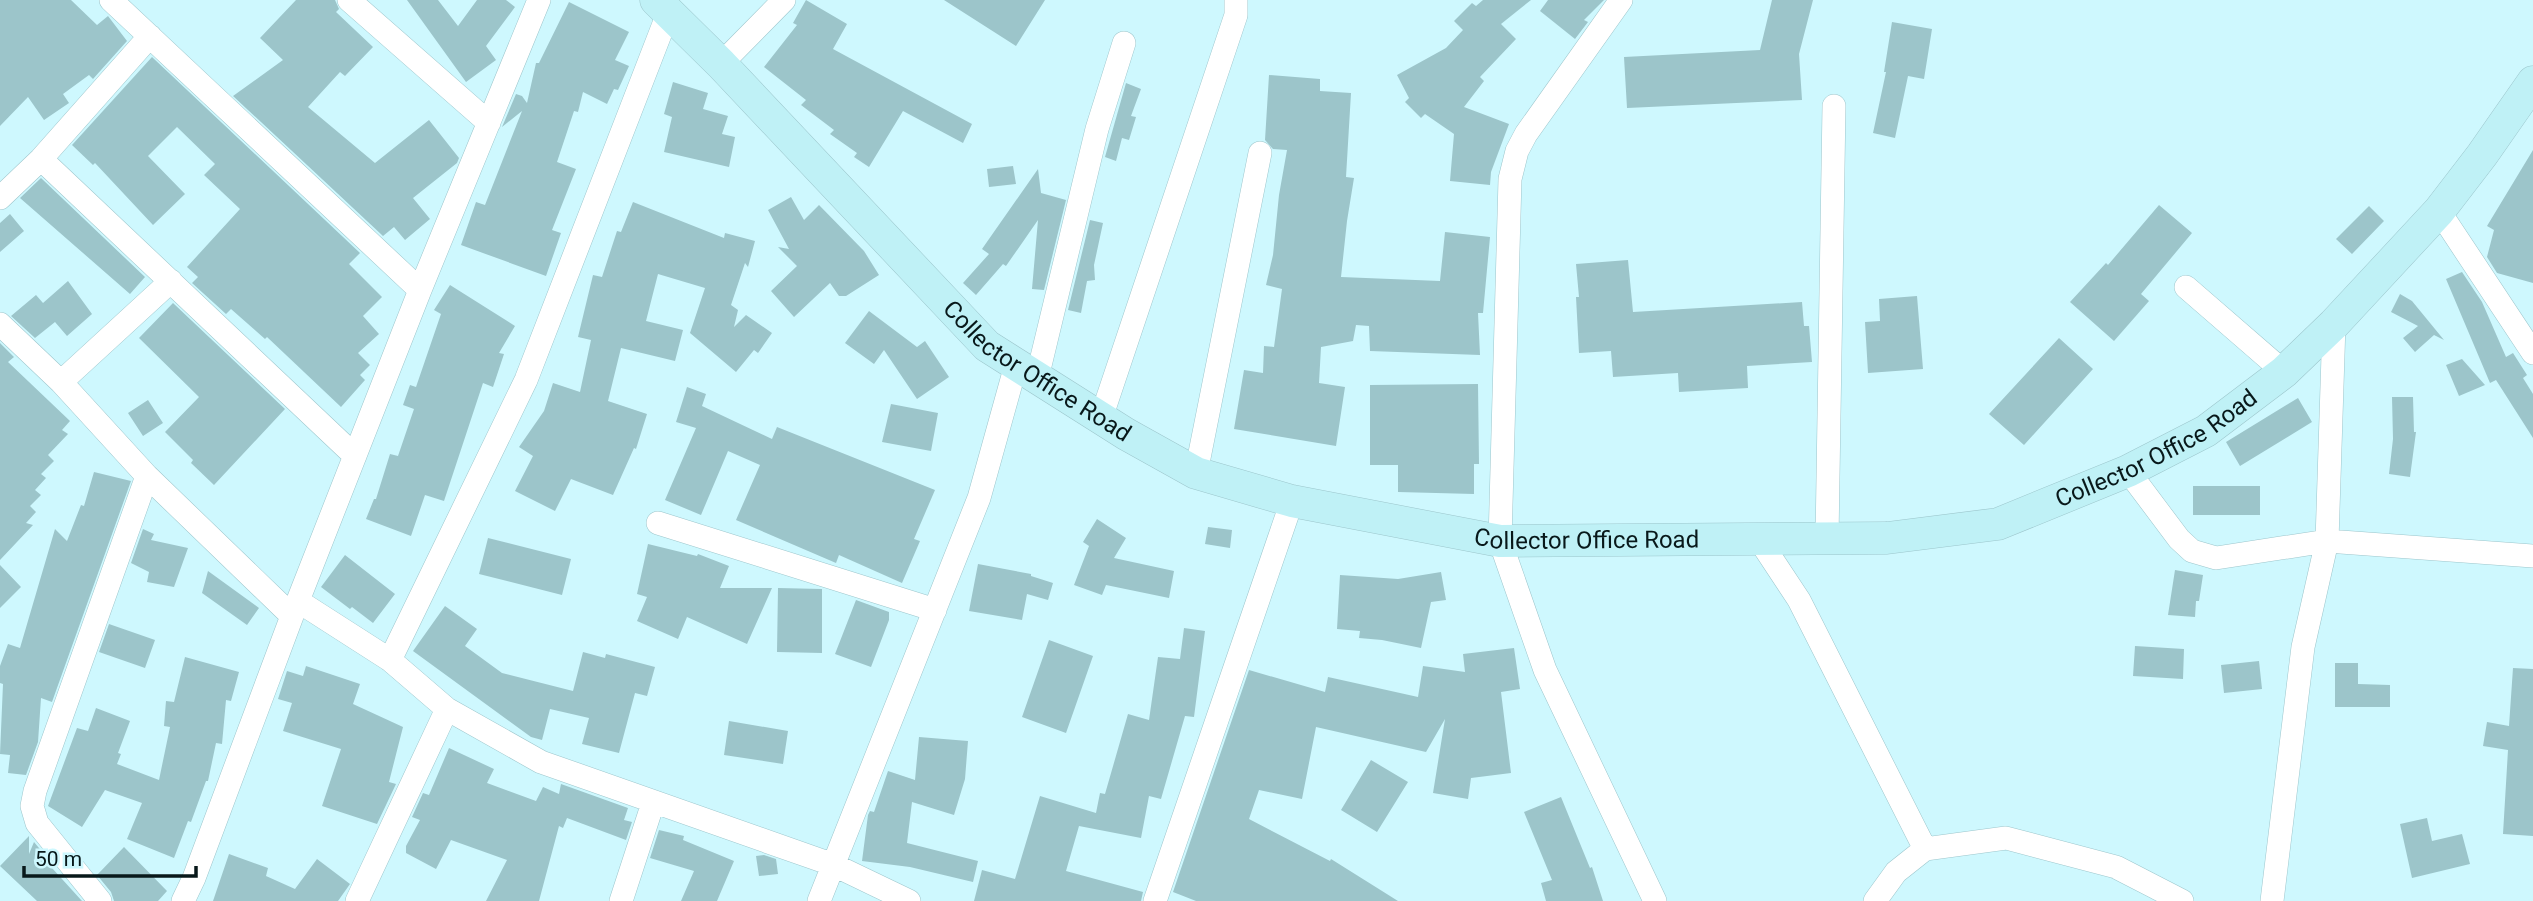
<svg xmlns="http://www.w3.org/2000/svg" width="2533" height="901" viewBox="0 0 2533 901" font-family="Roboto,sans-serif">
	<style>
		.building { fill: #9cc5ca }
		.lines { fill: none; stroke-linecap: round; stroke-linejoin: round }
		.minor-casing { stroke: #9dc6cc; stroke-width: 24 }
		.secondary-casing { stroke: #9dc6cc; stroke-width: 33 }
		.minor { stroke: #fff; stroke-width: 23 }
		.secondary { stroke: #bff1f6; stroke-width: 32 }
		.labels { text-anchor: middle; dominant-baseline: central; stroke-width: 7; stroke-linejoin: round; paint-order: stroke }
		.street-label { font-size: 24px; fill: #08181a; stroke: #cef8fe }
	</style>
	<rect width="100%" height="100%" fill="#cef8fe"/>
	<path class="building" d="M0 0H71L97 25 108 16 127 41 93 79 89 75 63 94 69 103 44 120 28 97 0 126Z
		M296 0H335L339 9 336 12 373 47 345 76 340 72 308 107 375 163 429 120 459 158 457 163 413 198 430 219 405 240 394 227 383 236 233 96 283 60 260 38Z
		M407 0H438L458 26 477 0H506L515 7 486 46 496 60 466 82Z
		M806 0 847 24 833 49 972 124 963 143 903 111 869 167 854 157 857 153 830 134 834 130 801 105 806 100 764 67 797 25 793 23Z
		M944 0H1045L1016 46Z
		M1483 0H1531L1501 24 1516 39 1480 77 1484 81 1464 107 1509 124 1491 172 1490 185 1450 181 1454 134 1425 114 1421 118 1405 102 1409 98 1397 75 1446 48 1463 30 1454 21 1472 3 1476 6Z
		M1548 0H1604L1584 20 1588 22 1575 39 1540 11Z
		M1772 0H1813L1799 54 1802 100 1627 108 1624 57 1760 50Z
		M569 2 629 32 615 60 629 66 618 90 614 89 607 104 583 92 578 112 574 111 557 162 576 169 552 230 561 233 546 276 461 245 476 202 485 205 522 111 502 127 516 94 522 96 527 103 536 63H539Z
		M1892 22 1932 29 1924 79 1908 76 1895 138 1873 133 1886 72H1884Z
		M152 57 360 253 349 264 382 297 363 316 379 334 358 353 370 365 360 375 365 380 341 407 267 337 265 339 231 309 226 314 192 283 198 277 187 267 240 209 204 175 215 164 177 127 148 156 185 194 153 225 95 163 93 165 72 145Z
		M1269 75 1320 79V91L1351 93 1346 177 1354 178 1347 221 1341 277 1440 281 1445 232 1490 237 1483 313H1478L1480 355 1370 351 1369 326 1356 325 1353 341 1321 347 1319 383 1345 387 1336 446 1234 429 1244 370 1263 373 1264 346 1274 347 1282 289 1266 285 1273 255 1279 195 1287 150 1273 149 1265 140Z
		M673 82 708 93 703 109 728 116 722 134 735 137 729 167 664 152 672 117 664 114Z
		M1126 83 1141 89 1131 116 1136 117 1129 140 1122 138 1116 161 1105 157Z
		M2533 150V283L2497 273 2487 257 2494 230 2487 226Z
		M1013 166 1016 184 989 187 987 169Z
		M1038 169 1041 193 1066 200 1044 290 1032 289 1038 220 1006 266 1003 264 976 295 963 283 989 254 982 249Z
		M41 178 145 277 130 294 20 198Z
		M791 197 804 220 819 205 864 251 879 275 846 296H839L830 283 794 317 771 291 797 266 778 247 789 249 768 210Z
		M633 202 724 238 725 233 755 241 748 267 745 263 731 305 738 310 734 327 746 315 772 333 758 353 754 350 736 372 690 333 705 288 658 274 646 321 683 330 675 361 621 348 608 401 647 414 636 449 634 448 613 495 571 479 555 511 515 491 533 456 519 447 544 411 553 383 580 392 591 340 578 337 593 275 602 277 617 231 621 232Z
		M2159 205 2192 233 2141 294 2149 301 2114 341 2070 302 2106 263 2108 265Z
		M2369 206 2384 221 2352 254 2336 239Z
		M10 214 24 231 0 252V223Z
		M1090 220 1103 223 1094 265 1095 280 1087 281 1081 313 1068 310Z
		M1628 260 1633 312 1802 302 1804 326H1809L1812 362 1747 366 1748 388 1679 392 1678 373 1613 377 1611 351 1579 353 1576 297H1579L1576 264Z
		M2462 272 2482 302 2506 357 2513 353 2527 375 2523 378 2533 394V438L2496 380 2490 383 2446 279Z
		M68 281 92 314 67 336 55 322 35 338 11 316 36 295 43 303Z
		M450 285 515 326 499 353 504 354 493 387 483 383 444 501 425 495 411 536 366 519 374 499H376L390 454 398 456 414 409 403 405 410 385 416 387 441 314 434 310Z
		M2400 294 2412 301 2444 340 2434 335 2415 352 2403 338 2418 326 2391 312Z
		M1917 296 1923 369 1868 373 1865 322 1880 321 1879 299Z
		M173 303 285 409 214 485 191 463 193 460 165 432 199 397 139 338Z
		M869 311 917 347 925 341 949 377 917 399 884 350 874 364 845 343Z
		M2059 338 2093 369 2024 445 1989 414Z
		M0 343 14 357 8 362 70 421 62 430 68 434 48 455 54 461 41 474 46 478 35 490 41 495 30 506 36 512 26 523 33 525 0 560Z
		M2462 359 2485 385 2459 396 2446 365Z
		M1478 384 1479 464H1474V494L1398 492V465H1370V385Z
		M687 387 706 394 702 406 772 439 777 427 935 490 914 539 920 541 902 583 839 555 836 563 736 520 760 465 728 451 701 515 665 500 696 428 676 422Z
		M2392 397H2413L2414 432H2416L2410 477 2389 474 2393 439Z
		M2298 398 2312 422 2240 466 2226 442Z
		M148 400 163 423 143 436 128 413Z
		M891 404 938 413 931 451 882 442Z
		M94 472 131 481 52 702 41 698 38 742 26 775 8 773 10 755 0 754 3 684 0 683V666L8 644 20 648 55 529 67 541 81 505 84 506Z
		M2193 486H2260V515H2193Z
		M1097 519 1126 538 1114 558 1174 571 1169 598 1106 585 1102 595 1074 585 1089 546 1083 542Z
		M1208 527 1232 530 1230 548 1205 544Z
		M143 529 154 534 151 540 188 548 174 587 147 582 149 572 131 563Z
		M488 538 571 559 562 595 479 574Z
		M648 544 697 556 698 554 729 566 720 588H772L747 644 687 617 678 639 637 621 647 597 637 594Z
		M345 555 395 594 373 623 352 607 350 609 321 587Z
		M978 564 1031 574V576L1053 583 1048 600 1027 594 1022 620 969 611Z
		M0 565 21 587 0 608Z
		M2175 570 2203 575 2199 601H2196L2195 617 2168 615Z
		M208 571 259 608 247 625 202 593Z
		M1441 572 1446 600 1431 602 1421 648 1382 640 1359 638 1360 631 1337 629 1340 575 1398 579Z
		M778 588 822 589V653L777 652Z
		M856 600 889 612V620L871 667 835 654Z
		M445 606 477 629 465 646 502 673 573 691 583 652 605 658 606 654 655 667 647 696 635 693 619 753 582 744 589 718 550 709 542 740 531 737 413 651Z
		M109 624 155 640 145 668 99 652Z
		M1184 628 1205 631 1194 717 1185 716 1161 799 1149 796 1141 838 1079 826 1066 871 1143 892 1141 901H974L982 870 1015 879 1040 796 1096 813 1100 793 1105 794 1128 714 1149 720 1158 657 1180 659Z
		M1049 640 1093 656 1066 733 1022 717Z
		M2135 646 2184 649 2183 679 2133 676Z
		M1514 648 1520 689 1501 692 1511 773 1471 778 1468 799 1433 793 1445 719 1426 752 1316 727 1302 799 1259 790 1249 819 1330 861 1331 859 1398 901H1196L1173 892 1249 670 1325 692 1328 677 1418 697 1423 666 1465 672 1463 654Z
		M185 657 239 672 231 701 226 700 222 744 216 743 208 781H206L191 822 188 821 174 858 127 839 142 803 105 790 82 827 48 806 77 728 88 731 96 708 130 721 118 753 121 754 117 764 159 780 170 727 164 726 166 701 174 702Z
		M2259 661 2262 689 2224 693 2221 665Z
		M2335 663H2358V684L2390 685V707H2335Z
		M306 666 360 684 353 704 403 727 389 782 396 784 377 824 322 806 341 749 283 731 292 703 278 699 287 671 303 676Z
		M2513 668 2533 669V836L2503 834 2508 750 2483 746 2487 722 2509 726Z
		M729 721 788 731 783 764 724 755Z
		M919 737 968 741 965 779 954 815 912 802 907 843 978 861 973 882 910 867 862 861 868 815 870 811 874 812 888 771 915 780Z
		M449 748 494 769 487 783 536 801 543 787 559 794 561 784 628 808 624 820 632 822 626 840 567 818 563 828 559 826 539 901H486L507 860 451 840 436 869 406 853V846L420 820 412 817 423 793 429 795Z
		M1371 760 1408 782 1377 832 1341 810Z
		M1561 797 1590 868 1592 867 1603 901H1546L1541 883 1552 880 1524 812Z
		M2427 818 2432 841 2462 834 2470 864 2412 878 2400 824Z
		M659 830 684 836 683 840 734 861 717 901H681L694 871 650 858Z
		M29 836V854L34 842 54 866 52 868 82 901H37L0 866Z
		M124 847 167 891 158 901H114L111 892 97 875Z
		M229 854 268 868 266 876 295 889 317 859 350 884 338 901H213Z
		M764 855 776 859 778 874 759 876 756 856Z"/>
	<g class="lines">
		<g class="minor-casing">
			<path id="minor" d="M111 0 420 290
				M349 0 489 123
				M1621 0 1526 134 1517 151 1510 179 1500 541 1545 670 1655 901
				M721 64 784 0
				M41 159 355 456
				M0 198 41 159 150 36
				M2439 211 2533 353
				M2186 287 2284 372
				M0 324 61 382 147 476
				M1037 378 1097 129 1124 43
				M61 382 171 281
				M1101 418 1236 15V0
				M2128 471 2179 539 2192 551 2216 558 2327 541 2533 556
				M1196 473 1260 153
				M658 523 935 610
				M1758 538 1799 600 1925 849 2006 838 2116 867 2182 901
				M1827 539 1834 106
				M298 601 390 660 447 709 541 762 834 865 909 901
				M390 660 526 380 669 11
				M100 901 37 823 32 806 35 791 147 476 292 616
				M183 901 194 878 292 616 420 290 539 0
				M357 901 447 709
				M621 901 653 803
				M819 901 979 498 1016 365
				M1155 901 1292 501
				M1875 901 1896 872 1925 849
				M2272 901 2303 647 2327 541 2334 324"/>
		</g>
		<g class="secondary-casing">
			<g id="secondary">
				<path id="s1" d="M656 0 721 64 987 346 1126 434 1196 473 1292 501 1500 541 1887 538 1998 524 2128 471 2206 431 2284 372 2334 324 2439 211 2482 155 2533 82"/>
			</g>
		</g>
		<use href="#minor" class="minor"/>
		<use href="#secondary" class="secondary"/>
	</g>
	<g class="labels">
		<g class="street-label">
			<text stroke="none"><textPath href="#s1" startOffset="534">Collector Office Road</textPath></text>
			<text stroke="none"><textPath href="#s1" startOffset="1710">Collector Office Road</textPath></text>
			<text stroke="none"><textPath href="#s1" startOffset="1122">Collector Office Road</textPath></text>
		</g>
	</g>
	<path d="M24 866v10h172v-10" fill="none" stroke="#08181a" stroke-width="3.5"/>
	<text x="35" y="866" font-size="21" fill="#08181a" stroke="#cef8fe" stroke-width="5" paint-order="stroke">50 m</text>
</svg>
